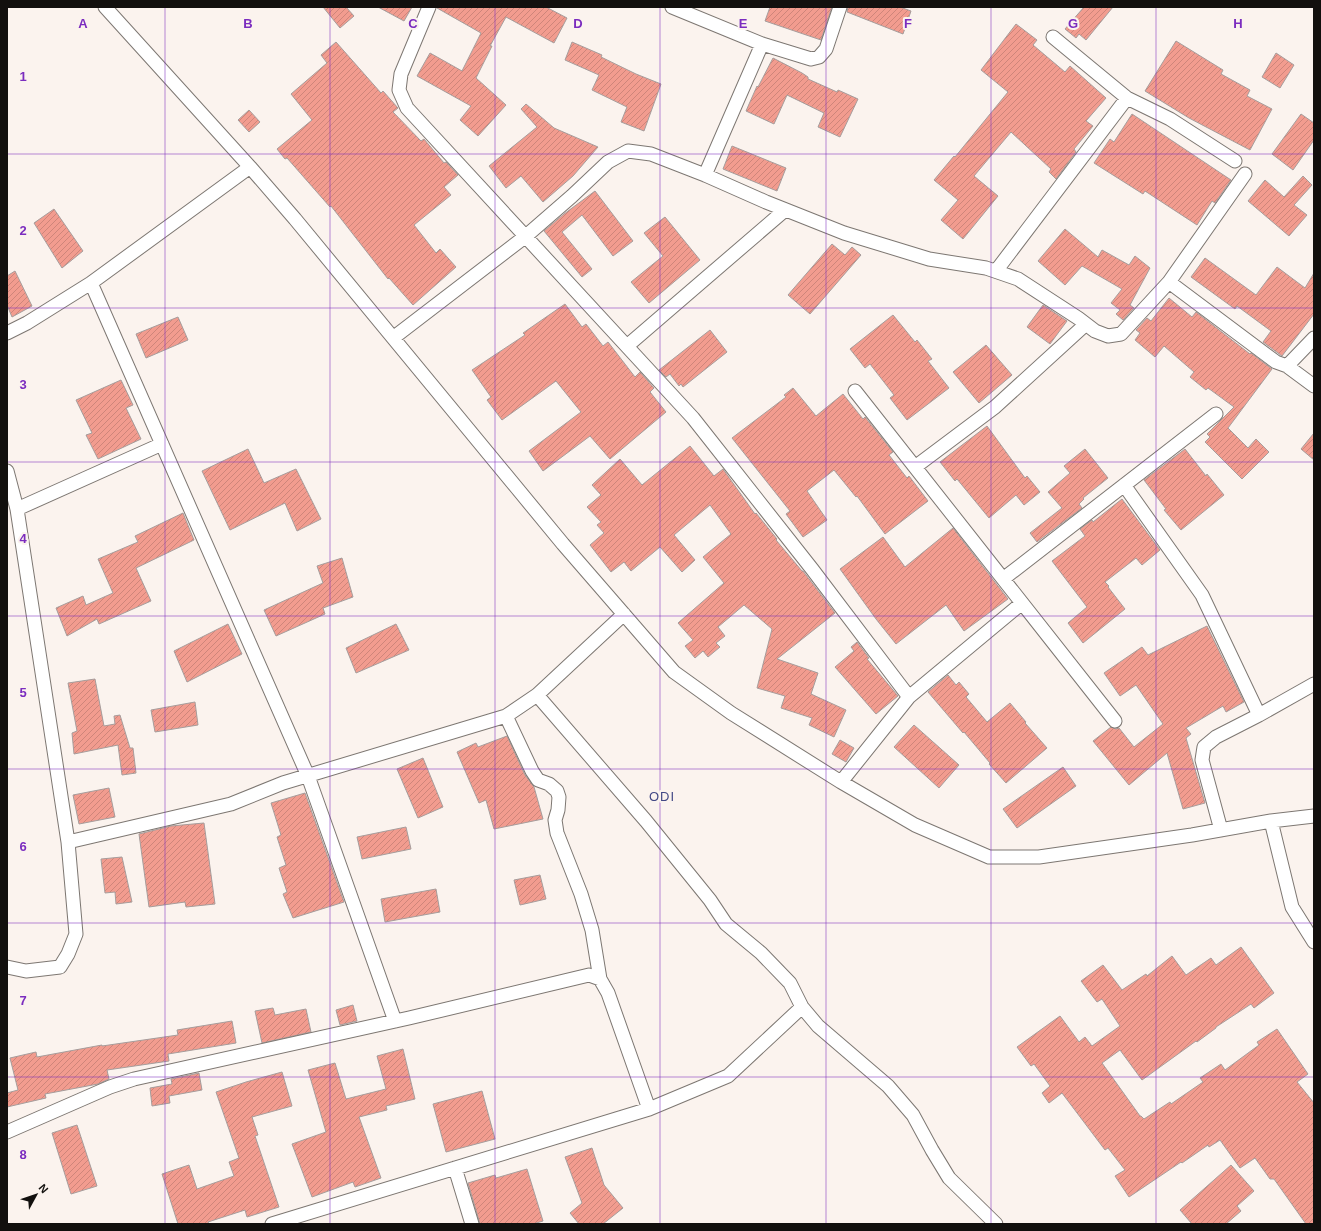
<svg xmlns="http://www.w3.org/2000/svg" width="1321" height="1231" viewBox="0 0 1321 1231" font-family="Arial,sans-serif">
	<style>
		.building { fill: url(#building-hatch); stroke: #a69d9c }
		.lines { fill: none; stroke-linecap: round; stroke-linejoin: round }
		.minor-casing { stroke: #7d7772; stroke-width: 15 }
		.minor { stroke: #fff; stroke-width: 13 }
		.grid { fill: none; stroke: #7b2cbf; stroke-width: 1; stroke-opacity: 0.55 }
		.labels { text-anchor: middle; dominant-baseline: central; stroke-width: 4; stroke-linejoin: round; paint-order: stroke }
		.quarter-label { font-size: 13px; letter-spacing: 1px; fill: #424885; stroke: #fbf3ee }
		.grid-label { font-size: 13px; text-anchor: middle; font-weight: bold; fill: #7b2cbf; stroke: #fbf3ee; stroke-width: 4; stroke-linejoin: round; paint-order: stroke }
	</style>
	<defs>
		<pattern id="building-hatch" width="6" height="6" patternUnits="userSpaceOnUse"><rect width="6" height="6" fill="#f29c8f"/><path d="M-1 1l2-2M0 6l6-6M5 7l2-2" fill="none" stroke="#ce857a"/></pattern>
	</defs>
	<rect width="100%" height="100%" fill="#fbf3ee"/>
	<path class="building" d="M323 7H346L354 16 340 28Z
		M378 7H412L404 21Z
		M437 7H546L567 18 554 43 506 17 490 46H492L476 78 506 105 478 136 460 120 471 106 417 76 430 53 462 71 481 33 437 8Z
		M770 7H832L821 40 765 21Z
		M848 7H900L911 11 903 34 847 12Z
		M1084 7H1113L1086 40 1079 34 1076 38 1065 29Z
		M1016 24 1037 40 1033 45 1065 72 1070 66 1106 98 1086 121 1093 126 1074 149 1076 152 1056 179 1049 172 1051 169 1011 132 974 176 998 196 963 239 941 220 958 200 934 180 954 156 955 157 1008 92 981 70Z
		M1176 41 1223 70 1221 74 1250 90 1247 96 1272 109 1250 150 1189 118 1145 91Z
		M336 42 381 93 383 91 398 108 393 112 421 141 424 139 444 163 446 162 458 175 444 187 451 195 414 225 436 253 440 249 456 267 413 305 389 278 388 279 331 206 330 207 287 158 285 159 277 149 312 120 291 94 327 63 321 55Z
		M572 42 602 55 601 57 636 74 661 84 644 131 621 122 627 107 592 90 599 75 565 60Z
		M1276 53 1294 65 1280 88 1262 77Z
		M773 58 802 73 808 77V79L837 92 838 90 858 99 840 137 818 127 824 113 787 95 774 124 746 111 757 86 758 87Z
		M526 104 554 128 598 147 573 176 543 202 521 176 506 188 489 166 537 127 521 109Z
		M249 110 260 122 249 132 238 120Z
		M1132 114 1231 180 1215 203 1212 201 1197 225 1145 191 1143 194 1094 163 1110 139 1114 142Z
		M1301 114 1314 123V140L1293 170 1272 154Z
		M732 146 786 168 777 191 723 169Z
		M1303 176 1312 185 1294 205 1307 215 1289 236 1248 201 1265 180 1284 197Z
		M595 191 633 241 613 256 582 215 562 232 592 269 582 277 544 231 564 214Z
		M54 209 83 251 62 268 34 223Z
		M665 217 700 260 649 303 631 282 663 256 644 233Z
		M1065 229 1098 257 1102 250 1129 265 1135 256 1150 268 1130 305 1134 308 1123 320 1116 314 1120 310 1111 303 1122 289 1082 266 1065 285 1038 261Z
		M832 244 845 255 852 247 861 255 810 314 788 295Z
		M1205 258 1256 295 1277 267 1305 288 1314 273V314L1282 356 1263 342 1271 331 1237 306 1235 309 1191 277Z
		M15 271 32 306 12 317 7 305V276Z
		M1169 298 1192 317 1196 312 1250 354 1251 353 1272 369 1228 428 1248 448 1256 439 1269 452 1242 479 1205 442 1210 437 1207 434 1234 407 1208 388 1206 390 1190 377 1194 372 1164 346 1155 357 1135 340 1140 333 1136 330 1147 318 1151 321Z
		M565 304 582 327 586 324 603 346 608 342 635 377 640 372 654 388 650 392 666 412 610 459 590 436 543 471 529 451 581 412 556 381 502 420 487 400 491 397 472 370 525 335 523 333Z
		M1043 305 1067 321 1050 344 1027 327Z
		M893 315 915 342 917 340 932 359 928 361 949 388 907 420 890 398 894 395 870 364 865 368 850 349Z
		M178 317 188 340 146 358 136 334Z
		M710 330 727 352 683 387 681 384 679 386 670 374 666 377 659 370Z
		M986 345 1012 375 979 403 953 372Z
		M121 380 133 405 126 408 141 439 98 459 86 435 92 433 76 400Z
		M793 388 816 416 843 394 863 419 865 417 893 452 889 455 907 478 909 476 928 501 885 534 857 496 856 497 834 470 807 491 827 520 803 537 786 514 790 511 732 438 786 397 784 395Z
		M987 426 1025 478 1027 476 1040 492 1024 505 1016 495 989 518 957 479 955 481 940 462Z
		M1314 433V460L1301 449Z
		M690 446 714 476 723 469 755 514 756 513 777 539 776 540 802 571H803L835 613 777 659 818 673 811 694 846 710 834 737 809 725 812 718 781 708 785 696 757 688 772 629 744 605 718 627 725 636 716 643 720 647 708 657 703 651 695 658 685 646 693 640 678 623 724 583 703 557 731 534 710 505 674 535 695 560 682 572 660 547 631 571 624 562 611 572 590 545 604 533 597 525 601 522 587 507 601 495 592 485 620 459 642 485Z
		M248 449 264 483 296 469 321 519 297 531 285 503 230 530 202 471Z
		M1085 449 1108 478 1083 498 1084 499 1079 504 1082 508 1037 542 1030 533 1062 508 1048 492 1070 473 1064 466Z
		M1185 449 1206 476 1207 474 1224 495 1181 530 1164 510 1166 509 1144 480Z
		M1122 499 1160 550 1142 565 1136 558 1105 582 1109 586 1108 587 1125 609 1083 643 1068 623 1087 607 1052 561 1085 536 1080 529 1092 520 1093 522Z
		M183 513 194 540 136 568 151 601 99 624 97 619 67 636 56 608 83 596 86 605 113 593 98 559 138 542 135 536Z
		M953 528 1008 599 964 631 946 605 896 644 876 619 840 569 883 537 905 567Z
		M342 558 353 597 323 608 325 614 276 636 264 610 323 583 317 566Z
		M228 624 242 654 187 682 174 651Z
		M396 624 409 650 356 673 346 648Z
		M1207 626 1244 702 1226 712 1223 706 1186 728 1191 734 1186 738 1205 803 1183 809 1167 753 1129 785 1093 741 1111 727 1116 729 1119 728 1134 747 1163 724 1136 685 1120 696 1104 673 1142 647 1148 655Z
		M857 642 869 658 867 659 898 696 876 714 835 667 854 651 851 647Z
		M948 675 956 685 959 682 969 694 966 697 987 722 1010 703 1026 722 1025 723 1047 748 1006 783 989 764 990 763 964 732 963 733 928 692Z
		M95 679 104 726 115 724 114 716 120 715 130 748H133L136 773 122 775 118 745 74 754 72 733 77 731 68 683Z
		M195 702 198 725 155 732 151 710Z
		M914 725 959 765 939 788 894 747Z
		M507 736 525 775 534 787 543 819 494 829 486 800 479 803 457 752 476 743 478 747Z
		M840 740 854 748 846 762 832 754Z
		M423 758 443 807 418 818 397 769Z
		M1063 767 1076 786 1017 828 1003 809Z
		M109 788 115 817 79 824 73 795Z
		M305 793 344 902 293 918 283 894 287 892 279 868 286 865 277 837 281 835 271 803Z
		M204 823 215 904 186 907 185 902 149 907 139 834 171 826Z
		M406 827 411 849 362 859 357 837Z
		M122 857 132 902 116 904 115 892 105 893 101 859Z
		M540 875 546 899 520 905 514 880Z
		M436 889 440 912 385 922 381 899Z
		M1241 947 1274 993 1254 1008 1251 1004 1216 1027V1028L1197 1042 1196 1041 1142 1080 1120 1050 1102 1063 1140 1116H1141L1144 1119 1170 1102 1171 1104 1203 1082 1200 1078 1221 1064 1225 1070 1259 1045 1257 1042 1277 1029 1308 1074 1297 1082 1314 1103V1224H1306L1274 1179H1270L1255 1158 1240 1168 1220 1140 1209 1147 1208 1145 1182 1163 1181 1162 1129 1197 1115 1176 1125 1170 1108 1148 1105 1150 1062 1093 1049 1103 1042 1093 1050 1086 1034 1064 1031 1066 1017 1047 1060 1016 1079 1042 1085 1037 1092 1046 1120 1026 1102 999 1097 1002 1081 981 1103 965 1122 990 1146 974 1147 976 1172 956 1186 975 1211 958 1216 965Z
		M353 1005 357 1021 340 1025 336 1010Z
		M273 1008 275 1015 306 1009 311 1032 262 1043 255 1011Z
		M232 1021 236 1043 168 1054 169 1061 107 1070 109 1079 98 1084 45 1094 46 1098 7 1107V1093L18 1090 10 1058 36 1052 37 1057 102 1045V1046L178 1035 177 1030Z
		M403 1049 415 1099 386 1106 387 1110 359 1117 381 1178 355 1187 353 1182 312 1197 292 1144 326 1132 308 1070 335 1063 346 1099 386 1089 377 1056Z
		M282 1072 292 1106 252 1117 258 1135 255 1136 279 1207 247 1217 245 1210 208 1222 209 1224H178L162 1174 189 1165 197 1189 234 1176 229 1162 239 1158 216 1092 246 1082Z
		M199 1073 202 1090 169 1096 170 1103 152 1106 150 1088 172 1084 171 1079Z
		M482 1091 495 1139 446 1152 433 1104Z
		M77 1125 97 1186 71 1194 52 1133Z
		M592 1148 604 1185 623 1208 603 1224H579L570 1213 582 1203 565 1157Z
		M1231 1165 1254 1191 1237 1206 1241 1211 1226 1224H1192L1180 1210Z
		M527 1169 543 1221 533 1224H480L468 1183 495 1175 496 1178Z"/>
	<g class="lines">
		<g class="minor-casing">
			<path id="minor" d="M105 7 250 167 295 219 563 544 674 672 731 713 841 782 915 825 989 857H1039L1192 835 1271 821 1314 816
				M429 7 401 74 399 90 407 108 693 418 812 569 909 697
				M672 7 762 44 811 59 819 57 826 49 840 7
				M1053 37 1127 98 1170 119 1235 161
				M705 175 762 44
				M996 271 1127 98
				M1169 282 1245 174
				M91 283 308 776 395 1021
				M7 333 27 323 91 283 250 167
				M393 338 526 236 572 196 608 162 628 151 651 154 705 175 766 202 844 233 929 259 986 268 1018 279 1078 318 1095 331 1108 336 1121 334 1169 282 1276 362 1287 366 1314 386
				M627 346 785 210
				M1287 366 1314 338
				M855 391 1115 721
				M915 467 995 407 1086 324
				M7 471 17 509 68 842 76 934 68 954 60 967 26 971 7 967
				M1124 485 1202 595 1259 715
				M17 509 162 444
				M1003 579 1216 414
				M537 695 646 821 710 900 726 924 761 953 790 983 802 1007 818 1026 888 1086 913 1115 932 1150 949 1178 996 1224
				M506 716 532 771 538 780 549 784 557 791 559 797 558 810 555 820 557 833 581 894 592 930 600 979 608 993 649 1109
				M841 782 909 697 1022 603
				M1271 821 1292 907 1314 942
				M1221 830 1202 760 1204 747 1216 737 1259 715 1314 684
				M68 842 231 804 283 783 506 716 537 695 624 614
				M7 1132 110 1087 134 1079 409 1018 589 975 600 979
				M455 1168 472 1224
				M272 1224 649 1109 728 1076 802 1007"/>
		</g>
		<use href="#minor" class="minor"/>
	</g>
	<path class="grid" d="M165 7V1224M330 7V1224M495 7V1224M660 7V1224M826 7V1224M991 7V1224M1156 7V1224M7 154H1314M7 308H1314M7 462H1314M7 616H1314M7 769H1314M7 923H1314M7 1077H1314"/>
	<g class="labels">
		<g class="quarter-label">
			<text x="662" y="796">ODI</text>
		</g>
	</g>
	<g class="grid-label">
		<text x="83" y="28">A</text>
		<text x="248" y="28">B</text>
		<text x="413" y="28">C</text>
		<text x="578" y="28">D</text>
		<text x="743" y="28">E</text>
		<text x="908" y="28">F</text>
		<text x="1073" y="28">G</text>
		<text x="1238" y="28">H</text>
		<text x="23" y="81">1</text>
		<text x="23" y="235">2</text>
		<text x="23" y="389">3</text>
		<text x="23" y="543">4</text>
		<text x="23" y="697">5</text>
		<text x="23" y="851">6</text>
		<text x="23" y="1005">7</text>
		<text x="23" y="1159">8</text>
	</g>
	<rect width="1321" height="1231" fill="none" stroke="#12100e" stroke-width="16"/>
	<g transform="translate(36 1195) rotate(50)" stroke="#fbf3ee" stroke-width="3" paint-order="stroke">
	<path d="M0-3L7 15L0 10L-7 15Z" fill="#12100e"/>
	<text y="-6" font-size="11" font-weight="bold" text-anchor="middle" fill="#12100e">N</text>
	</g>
</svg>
